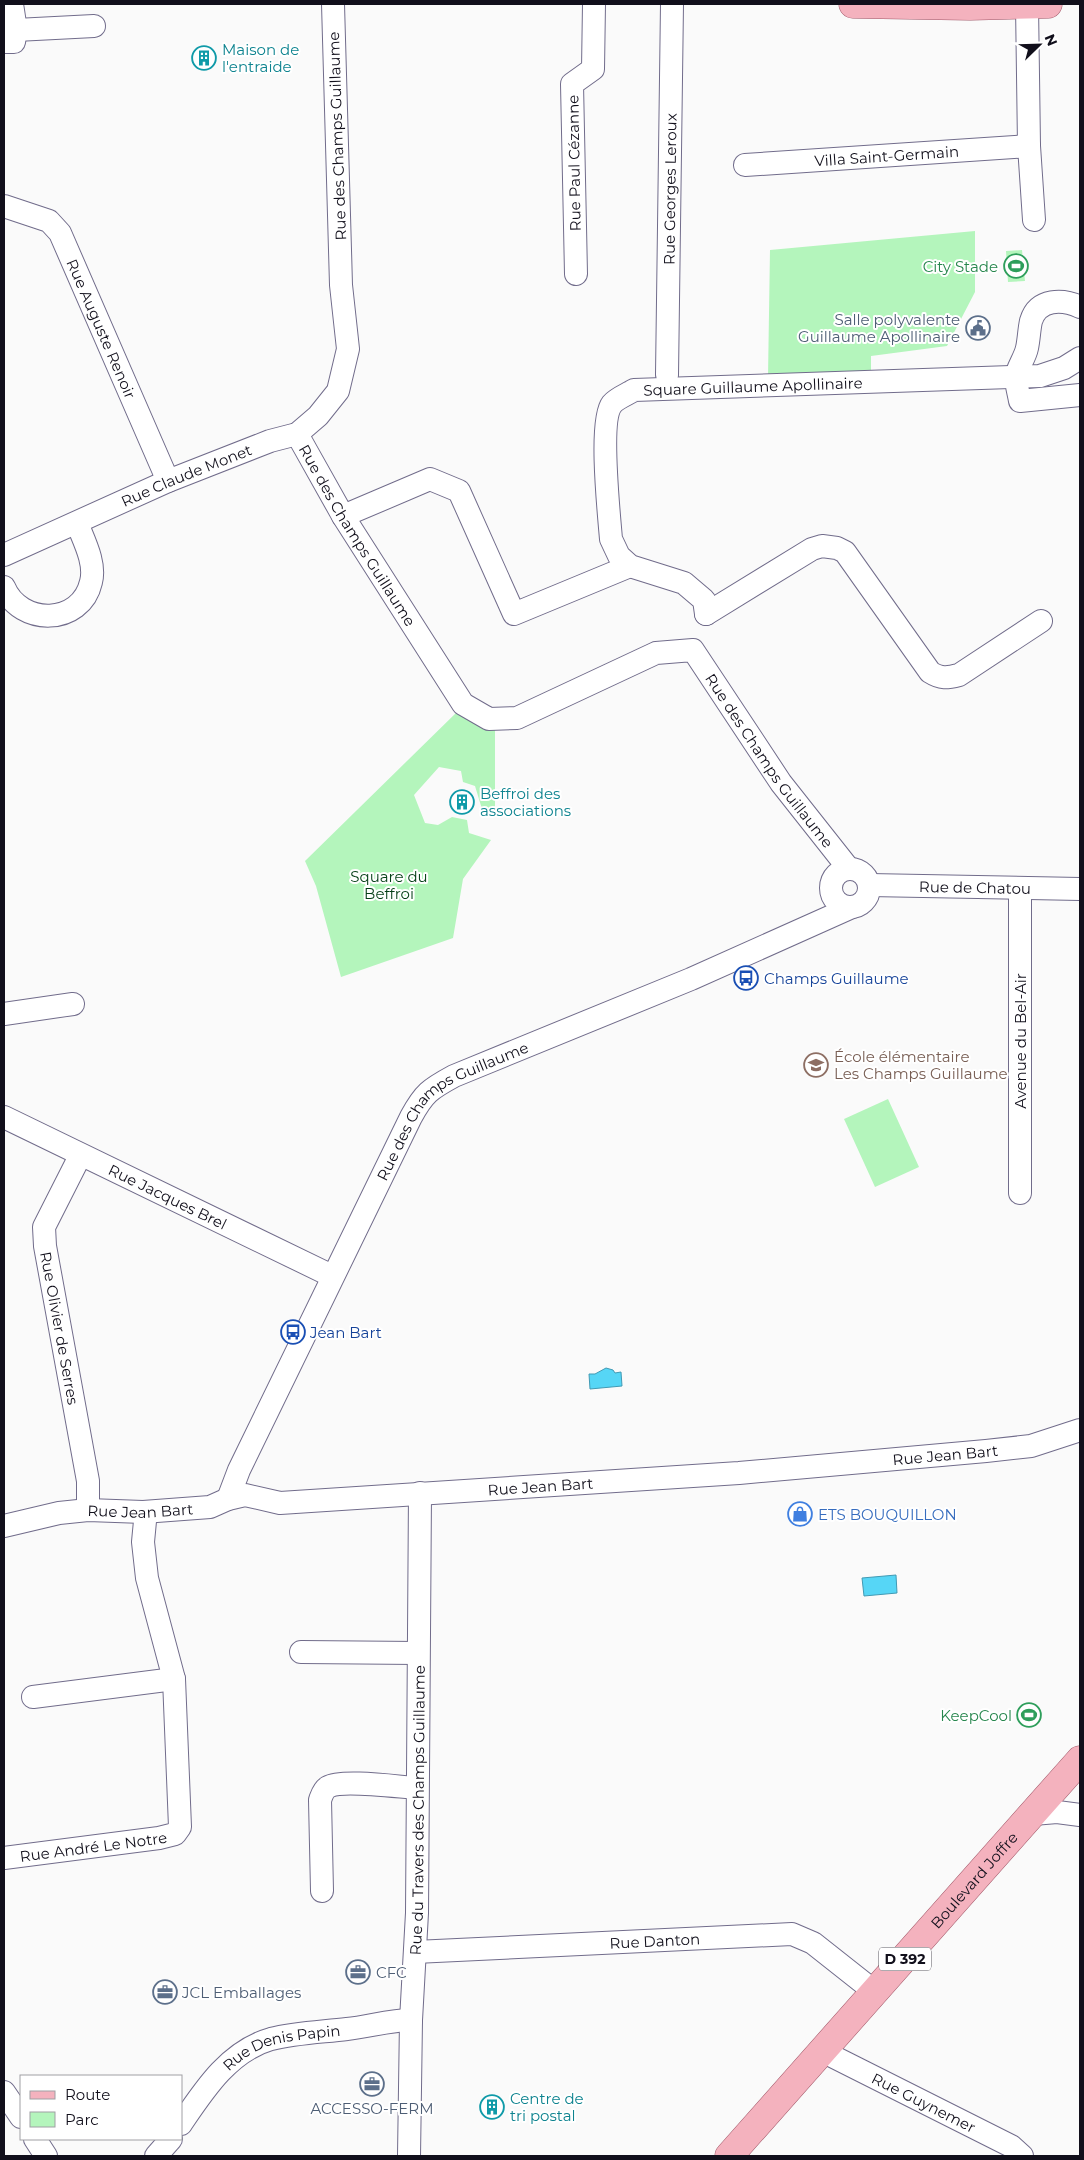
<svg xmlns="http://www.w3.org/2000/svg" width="1084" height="2160" viewBox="0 0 1084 2160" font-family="Montserrat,sans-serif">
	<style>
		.green { fill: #b4f5bc }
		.water { fill: #56d6f6; stroke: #419ab4 }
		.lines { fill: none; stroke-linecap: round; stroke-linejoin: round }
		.minor-casing { stroke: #716c8b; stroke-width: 24 }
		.major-casing { stroke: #a05768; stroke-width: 29 }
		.minor { stroke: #fff; stroke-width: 22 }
		.major { stroke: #f4b2be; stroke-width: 28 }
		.labels { text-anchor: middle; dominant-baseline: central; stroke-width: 4; stroke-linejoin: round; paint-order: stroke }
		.shield { fill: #fff; stroke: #58575f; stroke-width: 1 }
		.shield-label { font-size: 14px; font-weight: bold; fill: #110f1b }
		.culture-label { font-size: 15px; fill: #0d838f; stroke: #fff; text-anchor: start }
		.street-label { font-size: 15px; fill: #110f1b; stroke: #fff }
		.leisure-label { font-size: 15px; fill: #27864d; stroke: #fff; text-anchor: end }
		.service-label { font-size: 15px; fill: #4e5e75; stroke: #fff; text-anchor: start }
		.park-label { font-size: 15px; fill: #033e15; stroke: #fff }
		.transit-label { font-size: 15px; fill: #164399; stroke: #fff; text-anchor: start }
		.education-label { font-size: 15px; fill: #785e54; stroke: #fff; text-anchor: start }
		.shop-label { font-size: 15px; fill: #366cbe; stroke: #fff; text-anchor: start }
	</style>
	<rect width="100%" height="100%" fill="#fafafa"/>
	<path class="green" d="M975 231V292L947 346 871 356V372L768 377 770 250Z
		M1022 250 1025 281 1008 282 1006 251Z
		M458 711 495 725V812L482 809 475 786 463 782 461 771 439 767 414 795 425 823 438 825 452 817 467 820 469 833 491 840 463 879 453 938 341 977 316 886 305 861Z
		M888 1099 919 1167 875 1187 844 1119Z"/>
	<path class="water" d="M606 1368 613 1370 615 1373 621 1372 622 1386 590 1389 589 1374H595Z
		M896 1575 897 1593 864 1596 862 1578Z"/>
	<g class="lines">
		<g class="minor-casing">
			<g id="minor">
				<path d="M1027 5 1029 146 1034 220"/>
				<path d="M16 30 94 26"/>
				<path d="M4 42H14L16 30 12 4"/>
				<path id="s1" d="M745 165 1029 146"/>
				<path id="s2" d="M4 206 49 221 60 233 168 481"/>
				<path d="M576 274 572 84 593 69 594 4"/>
				<path d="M1080 307C1063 299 1038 298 1031 321 1029 330 1029 339 1027 348 1025 358 1017 368 1016 377 1016 385 1019 394 1020 401L1080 395"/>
				<path id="s3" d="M667 375 672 4"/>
				<path id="s4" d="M297 434 343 516 463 704 489 719 517 718 656 653 693 650 781 783 849 869"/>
				<path d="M343 516 430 479 459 491 514 614 630 566"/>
				<path id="s5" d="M4 555 168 481 270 441 297 434 318 416 338 391 348 349 341 285 333 4"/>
				<path d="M4 587C20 626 81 626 91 582 96 563 84 541 77 523"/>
				<path id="s6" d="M706 614 704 600 684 583 630 566 619 556 611 539C609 515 599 420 612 404 617 398 628 394 634 390L1040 376 1064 368 1080 358"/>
				<path d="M706 614 812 549 822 546 837 548 845 552 930 672C941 679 947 678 959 675L1041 621"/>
				<circle cx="850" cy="888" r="19"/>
				<path id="s7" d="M869 885 1080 889"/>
				<path d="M1020 889V1193"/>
				<path d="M4 1014 73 1004"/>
				<path id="s8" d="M4 1117 332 1276"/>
				<path id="s9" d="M80 1156 44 1227 45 1246 88 1481V1510"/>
				<path id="s10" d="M228 1499 239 1470 411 1117C424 1093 430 1089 454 1076L691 979 852 907"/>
				<path id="s11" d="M4 1526 59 1513 88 1510 143 1512 210 1507 228 1499 245 1495 280 1503 739 1473 986 1451 1031 1446 1080 1430"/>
				<path d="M301 1652 418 1653"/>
				<path d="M33 1697 174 1679"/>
				<path d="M1033 1814 1057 1812 1080 1815"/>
				<path id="s12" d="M4 1858 159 1838 175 1834 180 1827 174 1679 147 1578 143 1542 145 1521 143 1512"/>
				<path d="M322 1891 320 1800C322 1795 323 1790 328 1787 342 1779 399 1787 417 1788"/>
				<path id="s13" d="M415 1952 792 1934 813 1943 875 1992"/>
				<path id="s14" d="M822 2051 1011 2146 1022 2156"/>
				<path d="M4 2092 21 2117"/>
				<path id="s15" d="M181 2124C204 2090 229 2051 271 2039 295 2033 322 2032 347 2029 368 2027 390 2020 411 2020"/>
				<path d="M35 2139 46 2156"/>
				<path d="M156 2156 171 2139"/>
				<path id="s16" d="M409 2156 411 2020 417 1913 420 1493"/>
			</g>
		</g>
		<g class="major-casing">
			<g id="major">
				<path d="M853 4 970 6 1048 4"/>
				<path id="s17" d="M729 2156 1080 1760"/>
			</g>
		</g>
		<use href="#minor" class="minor"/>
		<use href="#major" class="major"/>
	</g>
	<defs>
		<g id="building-ring" transform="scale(1.25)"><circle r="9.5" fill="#fff" stroke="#0f9aa8" stroke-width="1.5"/><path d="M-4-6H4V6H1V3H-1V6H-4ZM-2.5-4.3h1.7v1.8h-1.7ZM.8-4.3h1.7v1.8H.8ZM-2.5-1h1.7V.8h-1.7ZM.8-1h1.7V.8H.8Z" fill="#0f9aa8"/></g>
		<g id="stadium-ring" transform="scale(1.25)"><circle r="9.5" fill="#fff" stroke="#2e9e5b" stroke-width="1.5"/><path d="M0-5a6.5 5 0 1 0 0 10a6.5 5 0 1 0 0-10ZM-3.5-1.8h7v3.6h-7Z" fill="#2e9e5b"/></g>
		<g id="civic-ring" transform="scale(1.25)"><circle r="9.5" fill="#fff" stroke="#5c6f8a" stroke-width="1.5"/><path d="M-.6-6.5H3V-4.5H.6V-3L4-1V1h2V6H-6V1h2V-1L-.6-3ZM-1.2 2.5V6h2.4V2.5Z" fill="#5c6f8a"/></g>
		<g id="bus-ring" transform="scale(1.25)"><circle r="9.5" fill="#fff" stroke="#1a4fb4" stroke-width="1.5"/><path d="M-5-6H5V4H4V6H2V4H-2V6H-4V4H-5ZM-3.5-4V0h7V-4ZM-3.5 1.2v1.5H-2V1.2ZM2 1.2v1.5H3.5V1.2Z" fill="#1a4fb4"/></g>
		<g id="school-ring" transform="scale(1.25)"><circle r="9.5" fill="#fff" stroke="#8d6e63" stroke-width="1.5"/><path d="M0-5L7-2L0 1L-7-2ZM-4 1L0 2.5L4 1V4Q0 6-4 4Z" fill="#8d6e63"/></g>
		<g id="shop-ring" transform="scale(1.25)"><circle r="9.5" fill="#fff" stroke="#3f7fe0" stroke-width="1.5"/><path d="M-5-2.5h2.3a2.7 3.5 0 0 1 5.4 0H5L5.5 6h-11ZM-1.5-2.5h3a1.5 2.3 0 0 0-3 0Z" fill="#3f7fe0"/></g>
		<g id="office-ring" transform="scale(1.25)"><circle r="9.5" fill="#fff" stroke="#5c6f8a" stroke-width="1.5"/><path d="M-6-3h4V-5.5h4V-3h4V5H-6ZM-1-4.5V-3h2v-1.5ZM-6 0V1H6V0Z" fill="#5c6f8a"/></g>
	</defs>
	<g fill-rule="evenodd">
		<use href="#building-ring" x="204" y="58"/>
		<use href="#stadium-ring" x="1016" y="266"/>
		<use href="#civic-ring" x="978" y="328"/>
		<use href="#building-ring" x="462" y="802"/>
		<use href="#bus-ring" x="746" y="978"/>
		<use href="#school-ring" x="816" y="1065"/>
		<use href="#bus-ring" x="293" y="1332"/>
		<use href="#shop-ring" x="800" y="1514"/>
		<use href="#stadium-ring" x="1029" y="1715"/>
		<use href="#office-ring" x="358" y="1972"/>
		<use href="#office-ring" x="165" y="1992"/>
		<use href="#office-ring" x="372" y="2084"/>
		<use href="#building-ring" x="492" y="2107"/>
	</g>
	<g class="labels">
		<rect class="shield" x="879" y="1947.5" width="52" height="23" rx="4"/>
		<g class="shield-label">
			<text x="905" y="1959">D 392</text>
		</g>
		<g class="culture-label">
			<text x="222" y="49">Maison de<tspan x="222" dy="17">l'entraide</tspan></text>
			<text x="480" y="793">Beffroi des<tspan x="480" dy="17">associations</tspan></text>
			<text x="510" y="2098">Centre de<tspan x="510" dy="17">tri postal</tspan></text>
		</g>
		<g class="street-label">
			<text transform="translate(337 136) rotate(-92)">Rue des Champs Guillaume</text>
			<text stroke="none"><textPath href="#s1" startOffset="142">Villa Saint-Germain</textPath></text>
			<text transform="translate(574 163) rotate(-91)">Rue Paul Cézanne</text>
			<text stroke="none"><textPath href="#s3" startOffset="186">Rue Georges Leroux</textPath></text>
			<text stroke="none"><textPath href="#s2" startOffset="168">Rue Auguste Renoir</textPath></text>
			<text stroke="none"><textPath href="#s6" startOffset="412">Square Guillaume Apollinaire</textPath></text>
			<text stroke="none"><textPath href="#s5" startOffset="199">Rue Claude Monet</textPath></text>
			<text stroke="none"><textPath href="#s4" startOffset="118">Rue des Champs Guillaume</textPath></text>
			<text stroke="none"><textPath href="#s4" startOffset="700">Rue des Champs Guillaume</textPath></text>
			<text stroke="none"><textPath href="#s7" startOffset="106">Rue de Chatou</textPath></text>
			<text transform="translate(1020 1041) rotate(-90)">Avenue du Bel-Air</text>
			<text stroke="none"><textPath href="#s10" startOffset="459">Rue des Champs Guillaume</textPath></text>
			<text stroke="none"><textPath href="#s8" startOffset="182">Rue Jacques Brel</textPath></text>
			<text stroke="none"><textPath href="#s9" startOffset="182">Rue Olivier de Serres</textPath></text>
			<text stroke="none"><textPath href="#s11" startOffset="948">Rue Jean Bart</textPath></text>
			<text stroke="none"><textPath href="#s11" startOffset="542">Rue Jean Bart</textPath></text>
			<text stroke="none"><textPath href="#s11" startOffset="138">Rue Jean Bart</textPath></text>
			<text stroke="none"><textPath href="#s16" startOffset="346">Rue du Travers des Champs Guillaume</textPath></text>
			<text stroke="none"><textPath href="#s12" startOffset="90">Rue André Le Notre</textPath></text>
			<text stroke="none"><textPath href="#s17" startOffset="369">Boulevard Joffre</textPath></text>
			<text stroke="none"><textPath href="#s13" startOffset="240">Rue Danton</textPath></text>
			<text stroke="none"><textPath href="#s15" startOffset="134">Rue Denis Papin</textPath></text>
			<text stroke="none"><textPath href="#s14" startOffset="114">Rue Guynemer</textPath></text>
		</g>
		<g class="leisure-label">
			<text x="998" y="266">City Stade</text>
			<text x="1012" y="1715">KeepCool</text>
		</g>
		<g class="service-label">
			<text x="960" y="319" text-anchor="end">Salle polyvalente<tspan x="960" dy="17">Guillaume Apollinaire</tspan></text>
			<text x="376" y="1972">CFC</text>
			<text x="182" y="1992">JCL Emballages</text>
			<text x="372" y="2108" text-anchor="middle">ACCESSO-FERM</text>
		</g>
		<g class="park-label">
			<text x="389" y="876">Square du<tspan x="389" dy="17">Beffroi</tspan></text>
		</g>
		<g class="transit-label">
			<text x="764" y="978">Champs Guillaume</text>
			<text x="310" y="1332">Jean Bart</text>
		</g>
		<g class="education-label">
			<text x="834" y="1056">École élémentaire<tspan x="834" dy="17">Les Champs Guillaume</tspan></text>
		</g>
		<g class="shop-label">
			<text x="818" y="1514">ETS BOUQUILLON</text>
		</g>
	</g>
	<rect width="1084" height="2160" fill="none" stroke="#110f1b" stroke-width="10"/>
	<rect x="20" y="2075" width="162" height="65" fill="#ffffff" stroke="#a09fa4"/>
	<rect x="30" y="2091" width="25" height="8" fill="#f4b2be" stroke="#a09fa4"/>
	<text x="65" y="2100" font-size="15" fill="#110f1b">Route</text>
	<rect x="30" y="2112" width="25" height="15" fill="#b4f5bc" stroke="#a09fa4"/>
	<text x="65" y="2125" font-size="15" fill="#110f1b">Parc</text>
	<g transform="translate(1039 45) rotate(67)" stroke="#ffffff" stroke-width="4" paint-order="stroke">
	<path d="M0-4L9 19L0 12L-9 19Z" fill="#110f1b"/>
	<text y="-8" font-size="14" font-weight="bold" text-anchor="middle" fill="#110f1b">N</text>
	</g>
</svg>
